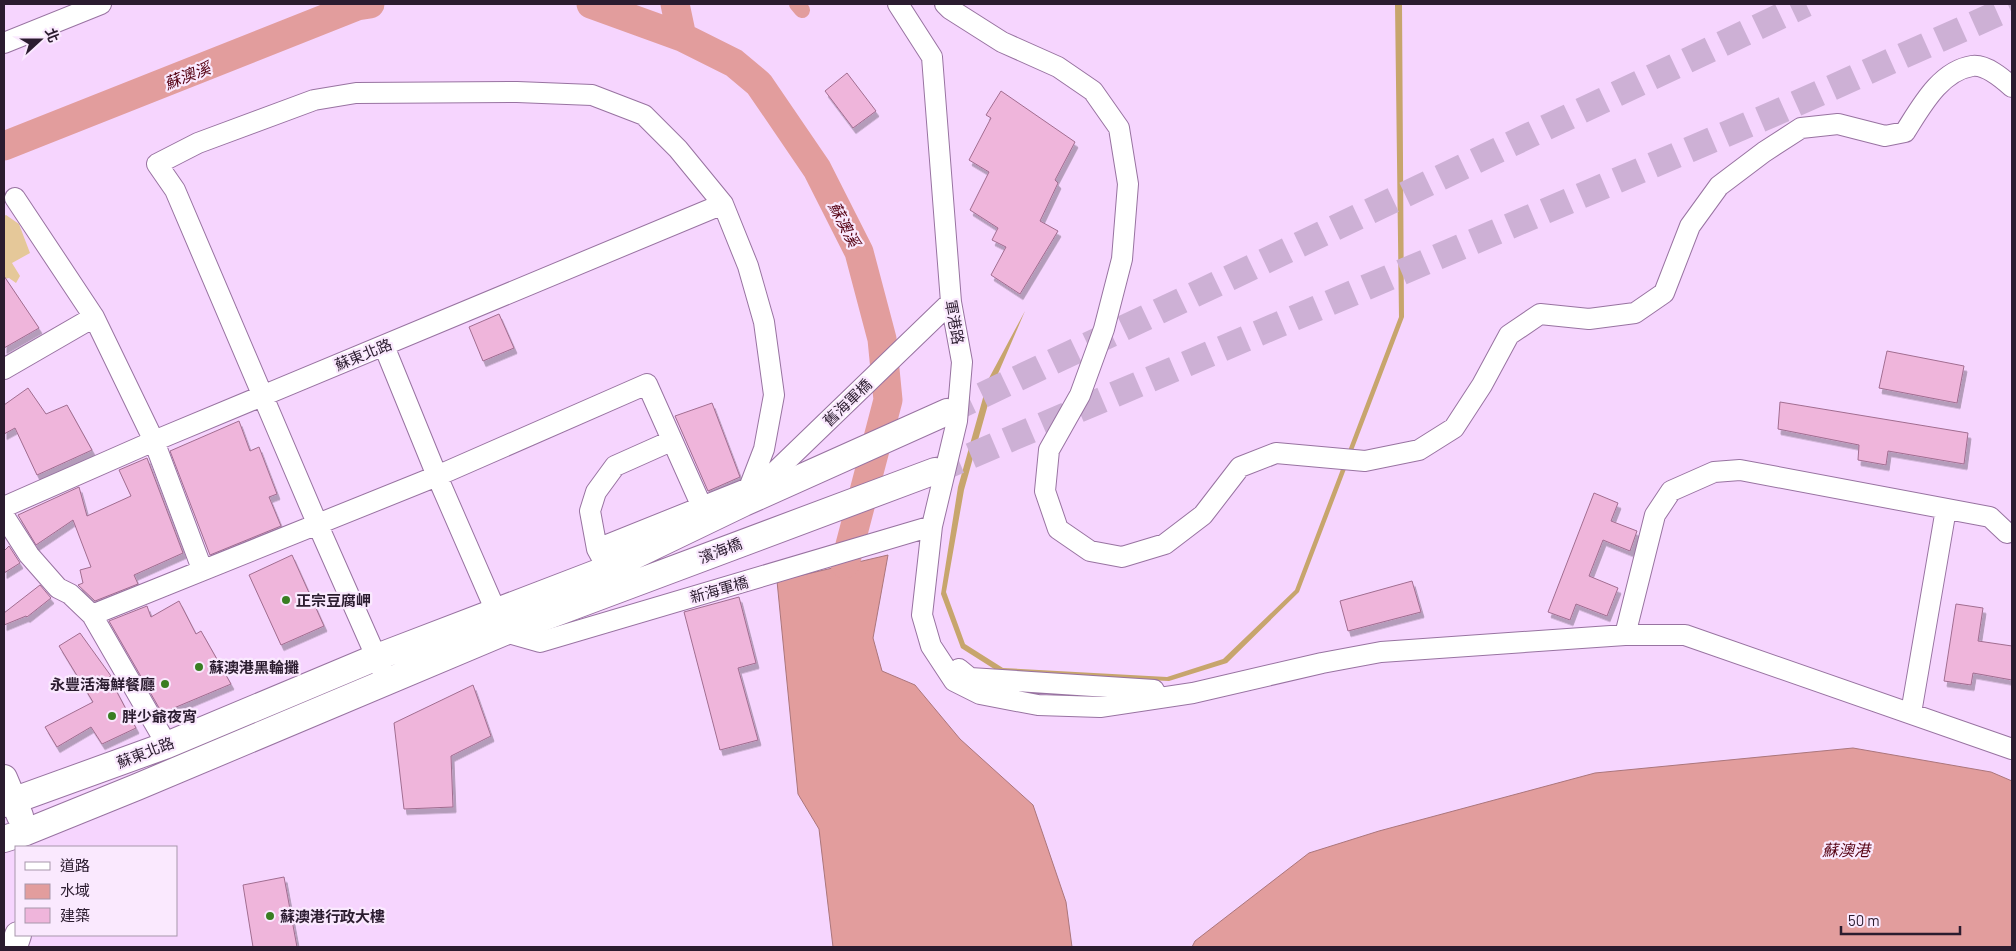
<svg xmlns="http://www.w3.org/2000/svg" width="2016" height="951" viewBox="0 0 2016 951" font-family="Barlow,'Noto Sans TC',sans-serif">
	<style>
		.green { fill: #e5c899 }
		.forest { fill: #c7a56d }
		.water { fill: #e29d9d; stroke: #ab767c }
		.lines { fill: none; stroke-linecap: round; stroke-linejoin: round }
		.canal { stroke: #e29d9d; stroke-width: 16 }
		.river { stroke: #e29d9d; stroke-width: 29 }
		.building { fill: #efb5db; stroke: #a16d90; filter: url(#shadow) }
		.major-tunnel { stroke: #cdb0d5; stroke-width: 26; stroke-dasharray: 26 13; stroke-linecap: butt }
		.minor-casing { stroke: #9873a1; stroke-width: 22 }
		.major-casing { stroke: #9873a1; stroke-width: 28 }
		.minor { stroke: #fff; stroke-width: 20 }
		.major { stroke: #fff; stroke-width: 26 }
		.poi-dot { fill: #397e22; stroke: #fae9fe; stroke-width: 2 }
		.labels { text-anchor: middle; dominant-baseline: central; stroke-width: 4.5; stroke-linejoin: round; paint-order: stroke }
		.street-label { font-size: 15px; fill: #2b1c2f; stroke: #fae9fe }
		.poi-label { font-size: 15px; font-weight: bold; fill: #2b1c2f; stroke: #fae9fe; text-anchor: start }
		.water-label { font-size: 16px; font-style: italic; fill: #550112; stroke: #fae9fe }
	</style>
	<defs>
		<filter id="shadow"><feDropShadow dx="3" dy="5.5" stdDeviation="0" flood-color="#0004"/></filter>
	</defs>
	<rect width="100%" height="100%" fill="#f6d5fe"/>
	<path class="green" d="M6 215 19 224 30 253 12 263 20 276 16 283 9 278 4 279V216Z"/>
	<path class="forest" d="M1395 4H1402L1404 317 1299 592 1227 663 1169 681 1002 674 961 648 941 594 958 487 988 380 1025 311 994 383 964 490 946 592 965 644 1003 668 1167 677 1223 659 1295 590 1399 317Z"/>
	<path class="water" d="M888 555 873 638 882 671 915 685 960 739 1033 805 1066 902 1072 947H833L819 829 798 794 777 581Z
		M1853 748 1991 772 2012 781V947H1192L1195 941 1309 853 1379 831 1595 773Z"/>
	<g class="lines">
		<path class="canal" d="M797 4 802 10"/>
		<path class="river" d="M591 4 682 37 734 63 759 84 817 169 859 252 882 339 888 400 845 564
			M675 4 682 37
			M4 146 357 6 370 4"/>
	</g>
	<path class="building" d="M847 73 876 111 853 128 825 91Z
		M1001 91 1075 142 1055 180 1058 183 1040 221 1058 231 1020 294 991 275 1006 247 992 240 998 228 970 210 989 172 969 160 991 118 986 115Z
		M4 276 39 328 4 348Z
		M499 314 514 348 483 361 469 327Z
		M1887 351 1964 366 1957 403 1879 388Z
		M28 388 46 414 67 405 92 450 37 475 15 428 4 434V405Z
		M1780 402 1968 433 1964 464 1888 451 1886 465 1858 460 1859 445 1778 429Z
		M712 403 740 477 708 491 675 416Z
		M239 421 250 451 259 447 277 494 269 497 281 526 210 555 170 451Z
		M147 458 183 553 134 575 138 584 95 601 78 585 83 583 80 570 91 567 73 520 36 545 18 515 79 487 87 516 131 496 119 470Z
		M1594 493 1618 503 1611 521 1637 531 1630 551 1603 540 1589 576 1618 588 1607 616 1576 604 1570 620 1548 612Z
		M9 546 20 563 4 573V551Z
		M292 555 324 626 281 645 249 575Z
		M1412 581 1421 612 1348 631 1340 601Z
		M40 585 51 598 27 617 26 616 4 625V613Z
		M739 597 756 663 738 668 758 740 720 750 684 612Z
		M179 601 196 634 201 631 231 684 162 713 109 621 147 606 151 617Z
		M1956 604 1983 608 1978 641 2012 646V680L1973 673 1971 685 1944 681Z
		M80 633 111 676 109 677 136 728 102 744 91 727 57 747 45 727 93 702 59 646Z
		M473 685 491 736 451 756 453 807 404 809 394 723Z
		M284 877 297 947H253L243 885Z"/>
	<g class="lines">
		<path class="major-tunnel" d="M947 412 1806 4
			M935 471 1773 114 2012 7"/>
		<g class="minor-casing">
			<path id="minor" d="M898 4 932 57 951 302 962 362 957 421 932 526 922 615 931 646 954 681 980 694 1038 705 1100 707 1193 693 1322 663 1381 652 1625 635H1685L2012 749
				M945 4 950 9 1002 42 1058 67 1093 91 1119 128 1128 184 1122 259 1104 329 1080 395 1049 450 1045 491 1058 529 1090 551 1122 557 1165 544 1203 515 1240 467 1276 453 1365 461 1419 450 1454 428 1482 385 1509 335 1540 314 1589 319 1635 313 1664 293 1690 226 1719 186 1764 152 1801 128 1838 124 1885 136 1905 132C1921 107 1940 71 1972 66 1986 64 2003 79 2012 87
				M4 43 101 4
				M15 198 94 317 154 441 202 569
				M384 346 437 476 505 632 540 642 932 526
				M4 369 94 317
				M751 495 951 302
				M4 507 154 441 723 204
				M4 516 29 555 58 588 70 594 92 615 167 745
				M603 560 597 549 590 511 596 492 615 466 671 441
				M92 615 437 476 647 384 702 507
				M1625 635 1655 515 1671 491 1714 472 1740 470 1990 517 2007 533
				M959 669 970 678 1154 690
				M382 670 317 523 175 190 157 164 198 143 314 100 356 93 517 92 592 95 644 115 678 149 723 204 748 266 764 322 774 395 764 449 749 488 597 549
				M1911 713 1946 509"/>
		</g>
		<g class="major-casing">
			<path id="major" d="M4 778 20 816
				M4 804 167 745 377 657 607 569 744 503 947 412
				M4 839 26 832 137 787 505 632 935 471
				M14 947 18 935"/>
		</g>
		<use href="#minor" class="minor"/>
		<use href="#major" class="major"/>
	</g>
	<g class="poi-dot">
		<circle cx="286" cy="600" r="5"/>
		<circle cx="199" cy="667" r="5"/>
		<circle cx="165" cy="684" r="5"/>
		<circle cx="112" cy="716" r="5"/>
		<circle cx="270" cy="916" r="5"/>
	</g>
	<g class="labels">
		<g class="street-label">
			<text transform="translate(955 322) rotate(80)">軍港路</text>
			<text transform="translate(363 354) rotate(-22)">蘇東北路</text>
			<text transform="translate(847 402) rotate(-44)">舊海軍橋</text>
			<text transform="translate(720 550) rotate(-21)">濱海橋</text>
			<text transform="translate(719 589) rotate(-16)">新海軍橋</text>
			<text transform="translate(145 752) rotate(-21)">蘇東北路</text>
		</g>
		<g class="poi-label">
			<text x="296" y="600">正宗豆腐岬</text>
			<text x="209" y="667">蘇澳港黑輪攤</text>
			<text x="155" y="684" text-anchor="end">永豐活海鮮餐廳</text>
			<text x="122" y="716">胖少爺夜宵</text>
			<text x="280" y="916">蘇澳港行政大樓</text>
		</g>
		<g class="water-label">
			<text transform="translate(187 75) rotate(-21)">蘇澳溪</text>
			<text transform="translate(845 224) rotate(63)">蘇澳溪</text>
			<text x="1846" y="849">蘇澳港</text>
		</g>
	</g>
	<rect width="2016" height="951" fill="none" stroke="#2b1c2f" stroke-width="10"/>
	<rect x="15" y="846" width="162" height="90" fill="#fae9fe" stroke="#a797ab"/>
	<rect x="25" y="862" width="25" height="8" fill="#ffffff" stroke="#a797ab"/>
	<text x="60" y="871" font-size="15" fill="#2b1c2f">道路</text>
	<rect x="25" y="884" width="25" height="15" fill="#e29d9d" stroke="#a797ab"/>
	<text x="60" y="896" font-size="15" fill="#2b1c2f">水域</text>
	<rect x="25" y="908" width="25" height="15" fill="#efb5db" stroke="#a797ab"/>
	<text x="60" y="921" font-size="15" fill="#2b1c2f">建築</text>
	<g transform="translate(40 40) rotate(69)" stroke="#fae9fe" stroke-width="4" paint-order="stroke">
	<path d="M0-4L9 19L0 12L-9 19Z" fill="#2b1c2f"/>
	<text y="-8" font-size="14" font-weight="bold" text-anchor="middle" fill="#2b1c2f">北</text>
	</g>
	<path d="M1841 926v8h119v-8" fill="none" stroke="#2b1c2f" stroke-width="2.5"/>
	<text x="1848" y="926" font-size="15" fill="#2b1c2f" stroke="#fae9fe" stroke-width="4" paint-order="stroke">50 m</text>
</svg>
